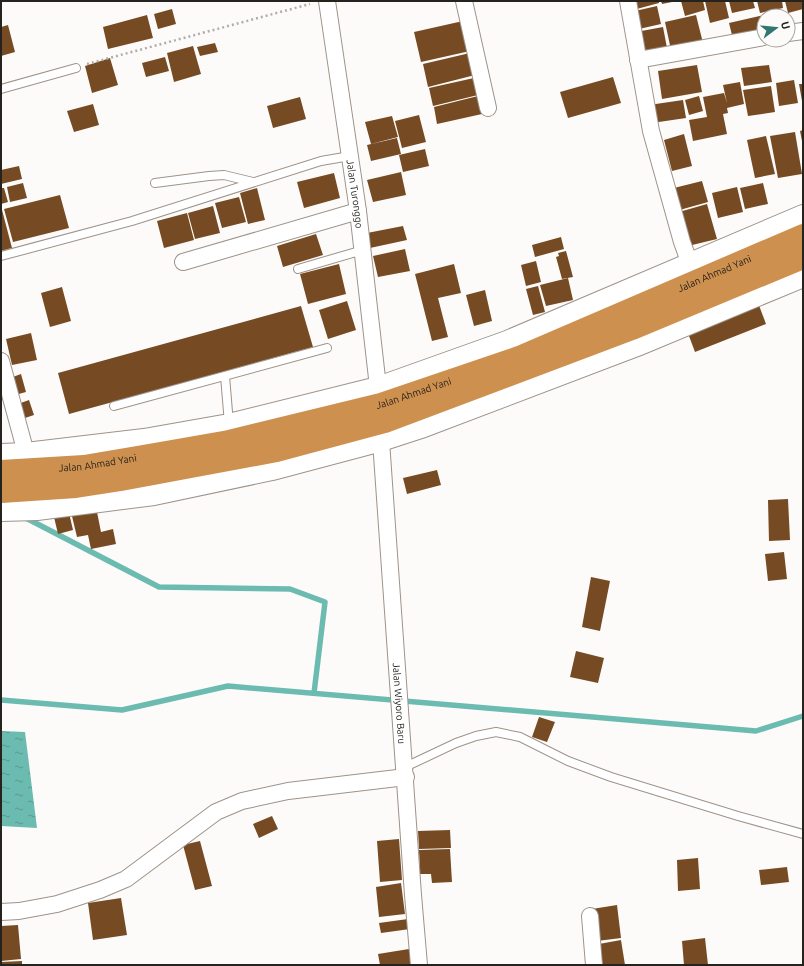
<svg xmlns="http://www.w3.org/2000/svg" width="804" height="966" viewBox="0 0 804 966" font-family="Ubuntu,sans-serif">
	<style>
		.water { fill: url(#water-ripples) }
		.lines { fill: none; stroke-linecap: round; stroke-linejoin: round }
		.stream { stroke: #6bbbb1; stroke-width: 5.5 }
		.building { fill: #764b23 }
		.service-casing { stroke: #9e938a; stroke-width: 10 }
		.minor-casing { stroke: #9e938a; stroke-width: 18 }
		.tertiary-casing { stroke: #9e938a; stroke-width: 22 }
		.trunk-casing { stroke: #d8d7d6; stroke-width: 24 }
		.path { stroke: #afadaa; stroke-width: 2.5; stroke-dasharray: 2 3; stroke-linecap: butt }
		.service { stroke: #fff; stroke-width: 8 }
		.minor { stroke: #fff; stroke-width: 16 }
		.tertiary { stroke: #fff; stroke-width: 20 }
		.trunk { stroke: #ce904e; stroke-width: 22 }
		.labels { text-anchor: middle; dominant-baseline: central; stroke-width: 4; stroke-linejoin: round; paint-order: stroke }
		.street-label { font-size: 10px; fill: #26221e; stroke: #fdfbf9 }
	</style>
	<defs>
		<pattern id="water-ripples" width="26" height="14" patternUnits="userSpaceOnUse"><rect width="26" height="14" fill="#6bbbb1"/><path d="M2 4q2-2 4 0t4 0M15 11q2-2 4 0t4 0" fill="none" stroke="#58988f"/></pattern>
	</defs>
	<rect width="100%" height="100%" fill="#fdfbf9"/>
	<path class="water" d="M1 731 25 732 37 828 1 826Z"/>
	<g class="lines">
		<path class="stream" d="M24 517 159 587 290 589 325 602 314 693
			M1 700 122 710 228 686 756 731 803 716"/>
	</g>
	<path class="building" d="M630 1H659V3L633 10Z
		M661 1H672V2L662 4Z
		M681 1H703L705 10 685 16Z
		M705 1H725L729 18 710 23Z
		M729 1H753L755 8 732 13Z
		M757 1H782L783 8 760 13Z
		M785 1H803V9L788 13Z
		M657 6 661 24 639 29 635 11Z
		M172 9 176 24 158 29 154 14Z
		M147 15 153 38 108 49 103 27Z
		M696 15 703 43 671 50 665 22Z
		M764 15V32L733 39 729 23Z
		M463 21 470 51 421 62 414 32Z
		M8 25 15 52 1 56V27Z
		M663 27 667 48 640 53 636 32Z
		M215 43 218 52 200 56 197 47Z
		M193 46 201 74 174 82 167 53Z
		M470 53 475 75 428 87 423 64Z
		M165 57 169 71 146 77 142 63Z
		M110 58 118 85 92 93 85 66Z
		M697 65 702 92 662 99 658 71Z
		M769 65 772 82 744 86 741 68Z
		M613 77 621 103 568 118 560 92Z
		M474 78 478 95 433 106 429 88Z
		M794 80 798 103 779 106 776 83Z
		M740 82 744 104 727 108 728 113 723 114 727 134 693 141 689 120 707 117 703 97 724 93 727 103 723 85Z
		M799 84H803V101H802Z
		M771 86 775 112 748 116 743 90Z
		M478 96 482 114 437 124 434 107Z
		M699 96 703 111 689 115 685 100Z
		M300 97 306 119 273 128 267 106Z
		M683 100 686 118 652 123 649 105Z
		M93 104 99 125 74 132 67 111Z
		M419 115 426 142 402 148 395 121Z
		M392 116 398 137 371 144 365 122Z
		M803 130V141H802L800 131Z
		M795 132 802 174 778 178 770 136Z
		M684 134 692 166 672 171 664 140Z
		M766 136 775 174 755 178 747 140Z
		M397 138 401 154 371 161 367 145Z
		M425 149 429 166 403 172 399 155Z
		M19 166 22 179 1 184V170Z
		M401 172 406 195 373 202 367 180Z
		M334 173 340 198 304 208 297 182Z
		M702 181 708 202 676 211 670 189Z
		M23 183 27 198 10 202 7 187Z
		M763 183 768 204 745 209 740 188Z
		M737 187 743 212 718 218 712 193Z
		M1 188H4L8 202 1 204Z
		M257 188 265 220 248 224 240 193Z
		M60 195 69 228 13 242 4 209Z
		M239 197 246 222 222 228 215 203Z
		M707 204 717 239 688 246 679 212Z
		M1 206 12 248 1 251Z
		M213 206 220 233 195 239 188 213Z
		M187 213 194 240 164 248 157 221Z
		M403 226 407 240 370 248 367 233Z
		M316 234 323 255 283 267 277 246Z
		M561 237 564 249 535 257 532 245Z
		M405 249 410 271 378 277 373 256Z
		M566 251 573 277 562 279 556 257 559 256 558 253Z
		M536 261 541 282 526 286 521 265Z
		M339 264 346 294 308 304 300 274Z
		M454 264 461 293 438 298 448 337 432 341 415 274Z
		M568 278 573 300 546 306 540 285Z
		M538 286 545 312 533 315 526 289Z
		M62 287 71 321 50 327 41 293Z
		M485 290 492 321 474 326 466 295Z
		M757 300 766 324 695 352 686 328Z
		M347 301 356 330 328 339 319 310Z
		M301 306 313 347 69 414 58 373Z
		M31 333 37 360 12 365 6 339Z
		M21 374 26 392 15 395 10 378Z
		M29 400 34 415 22 419 18 404Z
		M437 470 441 485 407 494 403 478Z
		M788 499 790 540 769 541 768 500Z
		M96 507 101 532 113 529 116 544 91 549 88 535 77 537 71 512Z
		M69 513 73 530 58 534 54 517Z
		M784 552 787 579 768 581 765 554Z
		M591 577 610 581 600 631 582 627Z
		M576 651 604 658 598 683 570 677Z
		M539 717 555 722 547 742 532 737Z
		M272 816 278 829 259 838 253 824Z
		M450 830 451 848 419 849 418 831Z
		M399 839 402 880 380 882 377 841Z
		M200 841 212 886 195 890 183 845Z
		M450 849 452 882 432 883 431 874H420L419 850Z
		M698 858 700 889 678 891 677 860Z
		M787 867 789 882 761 885 759 870Z
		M401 883 405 914 379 917 376 887Z
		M121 898 127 935 93 940 88 903Z
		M617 905 621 938 597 941 592 909Z
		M408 919 410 929 381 933 379 923Z
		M18 925 21 959 1 961V926Z
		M705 938 708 965H684L682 941Z
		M621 940 625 965H603L599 944Z
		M409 949 412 965H380L378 954Z
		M22 961V965H1V962Z"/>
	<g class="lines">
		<g class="service-casing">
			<path id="service" d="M1 89 76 68
				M155 183 209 176 224 175 253 182
				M1 256 132 221 321 161 350 156
				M298 269 363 250
				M225 376 229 424
				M114 406 327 348
				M405 767 456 743 476 736 496 732 520 737 568 761 611 777 738 816 803 834"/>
		</g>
		<g class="minor-casing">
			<g id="minor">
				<path id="s1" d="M327 1 358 211 378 387"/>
				<path d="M464 1 488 108"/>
				<path d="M628 1 651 131 682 242 690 264"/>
				<path d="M788 33 803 31"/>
				<path d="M638 60 764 37"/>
				<path d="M183 262 358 211"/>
				<path d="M1 361 26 453"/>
				<path id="s2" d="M381 441 413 895 419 965"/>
				<path d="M1 912 19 911 57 904 100 890 126 879 216 812 242 801 288 791 406 777"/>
				<path d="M590 916 594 965"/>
			</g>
		</g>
		<g class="tertiary-casing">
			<path id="tertiary" d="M1 454 26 453 144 439 229 424 378 387 507 341 803 215
				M1 511 37 510 154 495 272 470 381 441 424 427 637 346 803 277"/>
		</g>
		<g class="trunk-casing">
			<g id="trunk">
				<path id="s3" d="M1 471 84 466 143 456 229 441 381 404 519 357 803 235"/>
				<path d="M1 492 76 487 121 480 277 451 385 422 632 329 803 258"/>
			</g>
		</g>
		<path class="path" d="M87 64 310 4"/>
		<use href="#service" class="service"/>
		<use href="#minor" class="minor"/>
		<use href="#tertiary" class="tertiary"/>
		<use href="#trunk" class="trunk"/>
	</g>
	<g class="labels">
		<g class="street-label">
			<text stroke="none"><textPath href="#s1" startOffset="195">Jalan Turonggo</textPath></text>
			<text stroke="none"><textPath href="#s3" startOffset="745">Jalan Ahmad Yani</textPath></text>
			<text stroke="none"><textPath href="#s3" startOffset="421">Jalan Ahmad Yani</textPath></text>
			<text stroke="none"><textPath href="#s3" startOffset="97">Jalan Ahmad Yani</textPath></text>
			<text stroke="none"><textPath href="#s2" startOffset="263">Jalan Wiyoro Baru</textPath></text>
		</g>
	</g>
	<rect width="804" height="966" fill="none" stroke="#26221e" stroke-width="4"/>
	<g transform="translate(776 28) rotate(74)"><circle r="19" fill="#fdfbf9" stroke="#a7a4a1"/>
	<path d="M0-3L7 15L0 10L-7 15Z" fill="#307770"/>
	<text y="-6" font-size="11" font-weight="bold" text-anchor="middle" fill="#26221e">U</text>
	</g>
</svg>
